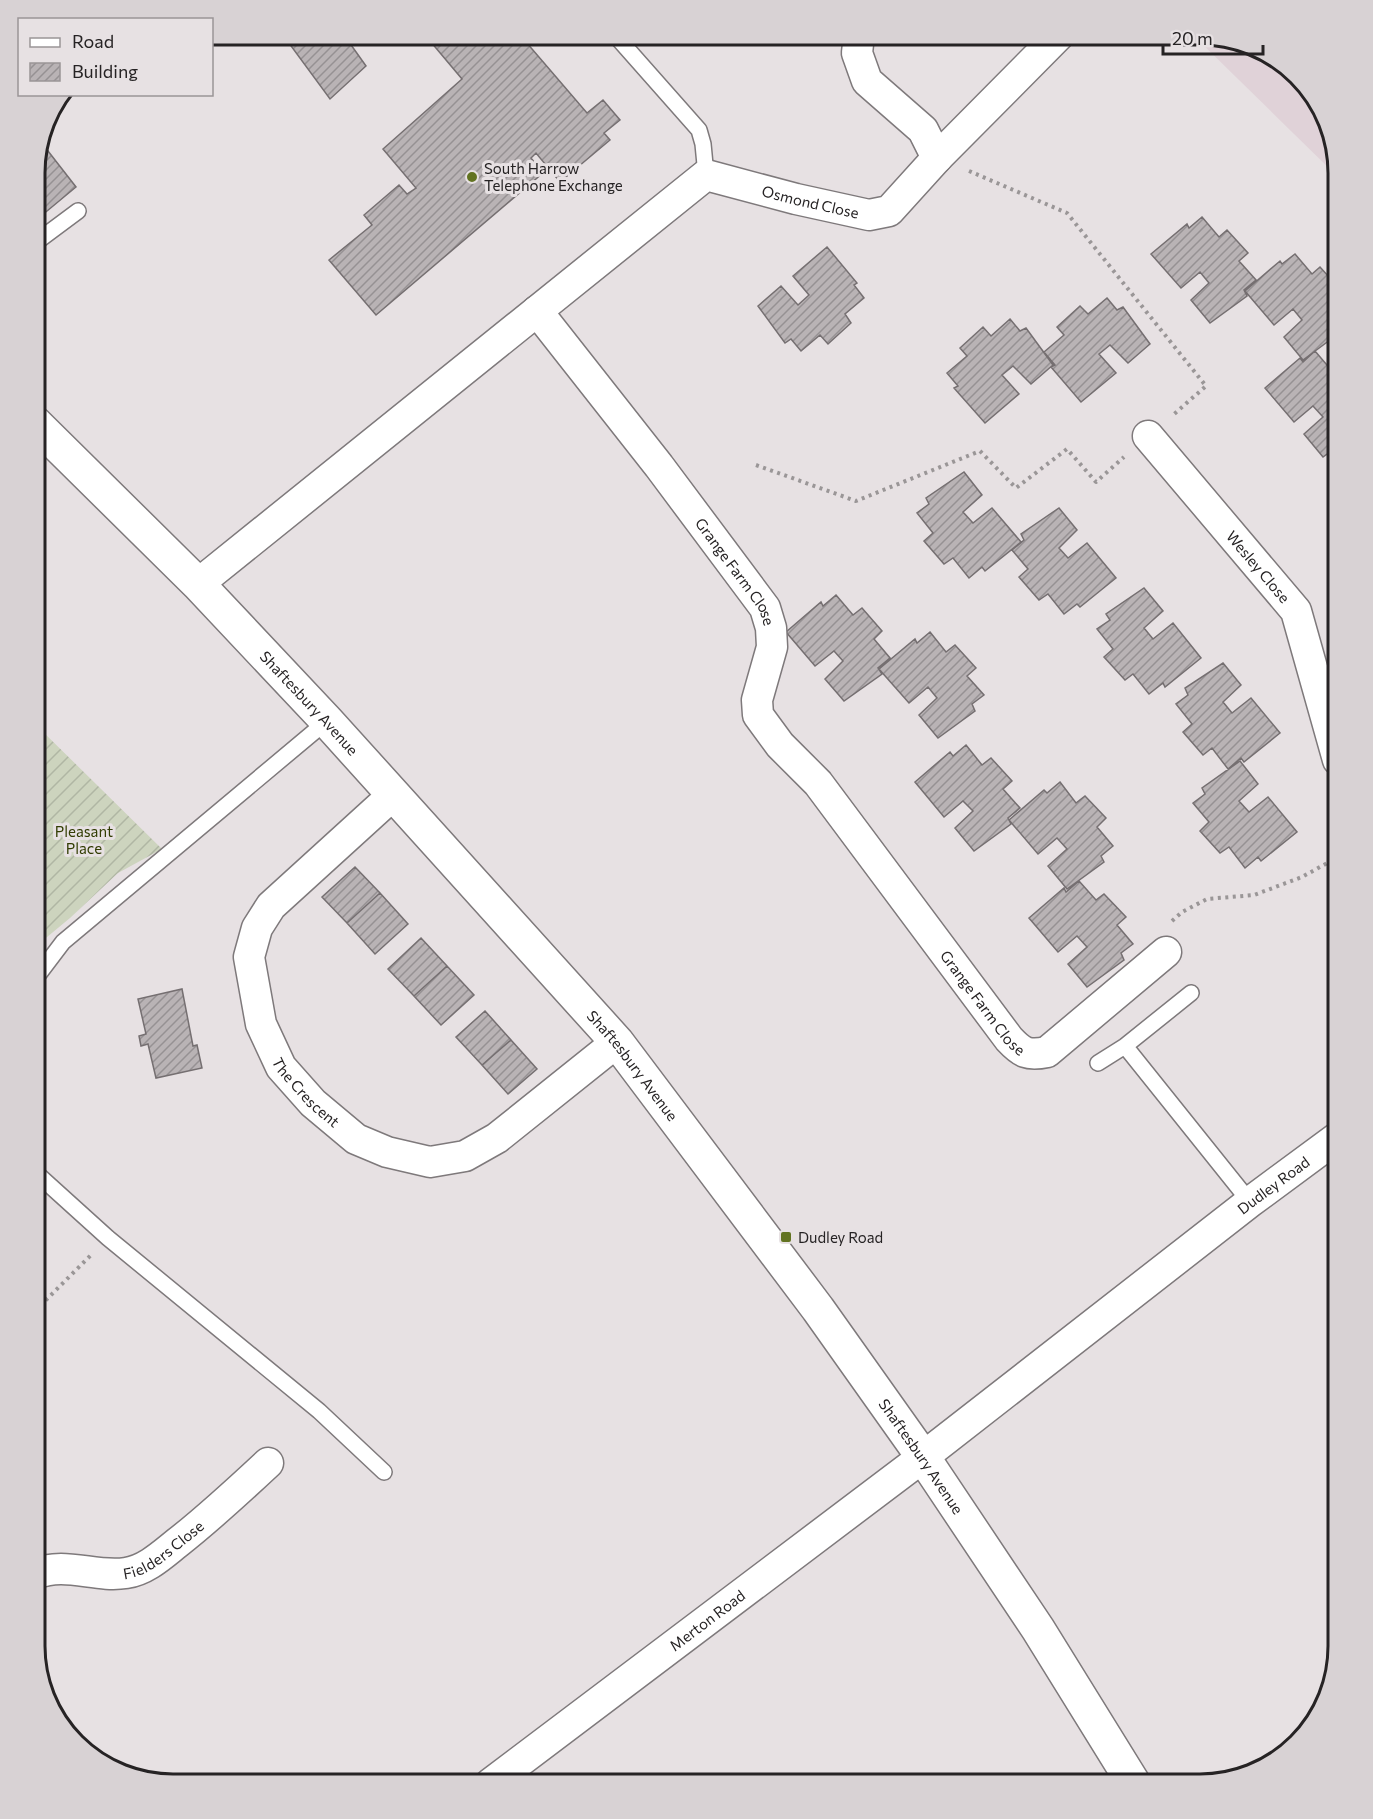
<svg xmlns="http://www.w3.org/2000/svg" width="1373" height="1819" viewBox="0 0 1373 1819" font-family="Commissioner,sans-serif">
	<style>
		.built { fill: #e0d2d8 }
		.garden { fill: url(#garden-furrows) }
		.building { fill: url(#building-hatch); stroke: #756f71; stroke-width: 1.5 }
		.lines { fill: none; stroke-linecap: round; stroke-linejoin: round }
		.lane-casing { stroke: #7e797b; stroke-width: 18 }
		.street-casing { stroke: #7e797b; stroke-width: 33 }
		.secondary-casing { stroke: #7e797b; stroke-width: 36 }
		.path { stroke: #9a9697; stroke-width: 4; stroke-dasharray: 3 4.5; stroke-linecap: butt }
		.lane { stroke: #fff; stroke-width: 15 }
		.street { stroke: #fff; stroke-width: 30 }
		.secondary { stroke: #fff; stroke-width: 33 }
		.poi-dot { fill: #627321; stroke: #e7e1e3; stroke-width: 2 }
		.labels { text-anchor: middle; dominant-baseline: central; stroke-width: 6; stroke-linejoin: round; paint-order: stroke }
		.poi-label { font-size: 15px; fill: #262324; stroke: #e7e1e3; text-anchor: start }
		.street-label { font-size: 15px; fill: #262324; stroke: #e7e1e3 }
		.park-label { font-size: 15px; fill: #323d03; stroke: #e7e1e3 }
		.rim { fill: none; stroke: #262324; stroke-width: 3 }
	</style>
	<defs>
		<pattern id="garden-furrows" width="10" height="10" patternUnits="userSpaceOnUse" patternTransform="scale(1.5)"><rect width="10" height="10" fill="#cdd4be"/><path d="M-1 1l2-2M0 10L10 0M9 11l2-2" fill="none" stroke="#b0b6a3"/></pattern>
		<pattern id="building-hatch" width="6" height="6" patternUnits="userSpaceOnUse" patternTransform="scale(1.5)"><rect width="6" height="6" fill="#b9b3b5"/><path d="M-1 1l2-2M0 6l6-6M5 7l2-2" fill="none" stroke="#969193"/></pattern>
	</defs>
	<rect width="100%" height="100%" fill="#e7e1e3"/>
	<path class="built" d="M1193 35H1208L1269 53 1315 96 1338 177Z"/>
	<path class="garden" d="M35 724 162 849 118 873 70 918 35 947Z"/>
	<path class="building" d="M283 35H344L366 66 330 99Z
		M425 35H520L587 113 603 100 620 120 604 133 610 140 560 182 536 153 531 158 543 173 376 315 329 260 372 225 364 215 399 185 407 194 416 188 383 149 462 79Z
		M41 142 76 187 35 221V164Z
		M1202 217 1219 237 1227 230 1248 253 1239 261 1256 280 1244 290 1247 296 1210 323 1191 300 1209 283 1200 272 1181 288 1151 254 1187 224 1189 228Z
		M827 247 857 283 854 285 864 298 845 314 851 323 828 344 820 335 801 351 791 339 785 343 758 306 781 286 798 305 809 295 793 276Z
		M1295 254 1312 274 1320 267 1338 287V292L1332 298 1338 305V325L1337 326 1338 334 1303 360 1284 337 1302 320 1293 309 1274 325 1245 291 1280 261 1282 264Z
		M1107 298 1117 310 1123 307 1150 344 1128 363 1110 345 1099 354 1116 373 1081 402 1051 367 1055 365 1044 352 1064 335 1057 327 1080 306 1088 314Z
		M1010 319 1020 331 1026 328 1053 365 1031 384 1013 366 1002 375 1019 394 985 423 954 388 958 386 947 373 967 356 960 348 983 327 991 336Z
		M1315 351 1332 371 1338 366V446L1323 457 1304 434 1323 417 1313 406 1294 422 1265 388 1300 358 1303 362Z
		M964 472 982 495 963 512 973 523 992 508 1021 542 985 571 982 567 969 578 953 558 944 564 924 541 933 533 917 513 929 504 926 498Z
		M1059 508 1077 530 1059 548 1068 558 1087 543 1116 578 1080 607 1077 604 1064 614 1048 594 1039 600 1019 577 1028 569 1012 550 1024 540 1021 534Z
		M1144 588 1163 611 1144 628 1153 639 1173 623 1201 658 1165 687 1163 683 1149 694 1133 674 1125 680 1104 657 1113 649 1097 629 1110 620 1106 614Z
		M836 595 853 615 862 608 882 631 874 639 890 658 878 668 882 674 844 701 825 679 843 661 834 651 815 666 786 632 821 602 823 606Z
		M930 632 946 652 955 645 976 668 967 676 984 695 972 704 975 711 938 738 919 715 937 698 928 687 909 703 879 669 915 639 917 643Z
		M1223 663 1241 685 1223 702 1232 713 1251 698 1280 733 1244 762 1241 758 1228 769 1212 748 1203 755 1183 732 1192 724 1176 704 1188 695 1185 688Z
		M966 745 982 765 991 758 1012 781 1003 789 1020 808 1008 818 1011 824 974 851 955 828 973 811 963 801 944 817 915 782 950 752 953 756Z
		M1240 761 1258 784 1239 801 1249 812 1268 797 1297 832 1261 861 1258 857 1245 868 1229 847 1220 853 1200 831 1209 822 1193 803 1205 794 1202 788Z
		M1060 782 1076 803 1085 796 1106 818 1097 827 1113 846 1101 856 1104 862 1067 889 1048 866 1067 849 1057 838 1038 854 1009 820 1044 790 1047 793Z
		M355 867 380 893 347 923 322 897Z
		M1079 881 1096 900 1104 894 1126 917 1117 925 1133 944 1121 953 1124 960 1087 987 1068 964 1087 947 1077 936 1058 952 1029 918 1064 888 1066 892Z
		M380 893 408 924 375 954 347 923Z
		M421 938 447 966 414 996 388 969Z
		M447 966 474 995 441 1025 414 996Z
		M182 989 193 1046 197 1045 202 1068 156 1078 148 1044 141 1046 139 1036 146 1034 138 999Z
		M485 1011 511 1040 482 1065 456 1037Z
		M511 1040 537 1069 508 1094 482 1065Z"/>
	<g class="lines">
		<g class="lane-casing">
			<path id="lane" d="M615 35 699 130 703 144 706 175
				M35 243 78 211
				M35 979 63 942 327 721
				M1125 1046 1250 1202
				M1098 1063 1125 1046 1191 993
				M35 1172 108 1238 319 1411 384 1472"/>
		</g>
		<g class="street-casing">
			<g id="street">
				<path d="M859 35 857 53 867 81 923 130 937 158"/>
				<path id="s1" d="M537 311 659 466 765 608 771 628 772 647 757 700 758 715 780 745 818 783 1009 1039C1022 1053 1028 1056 1047 1052L1166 952"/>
				<path id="s2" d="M1148 436 1296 611 1338 760"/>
				<path id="s3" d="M198 584 706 175 796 199 869 215 889 211 937 158 1059 35"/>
				<path id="s4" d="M393 795 271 906 257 928 249 957 261 1024 281 1067 313 1103 356 1139 387 1152 430 1162 465 1156 497 1138 617 1042"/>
				<path id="s5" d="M35 1574C65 1561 95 1578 126 1573 146 1570 162 1555 177 1543 209 1518 238 1491 268 1463"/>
				<path id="s6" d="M490 1784 923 1457 1250 1202 1338 1137"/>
			</g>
		</g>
		<g class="secondary-casing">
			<g id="secondary">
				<path id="s7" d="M35 423 198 584 327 721 617 1042 818 1309 923 1457 1038 1629 1134 1784"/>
			</g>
		</g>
		<path class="path" d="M969 171 1067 213 1206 386 1173 415
			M756 465 856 501 980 451 1016 488 1067 449 1096 482 1124 457
			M1172 921 1182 912 1207 899 1254 895 1302 877 1338 857
			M35 1311 92 1254"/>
		<use href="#lane" class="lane"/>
		<use href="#street" class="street"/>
		<use href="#secondary" class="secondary"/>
	</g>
	<g class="poi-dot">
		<circle cx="472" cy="177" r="6"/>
		<rect x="780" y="1231" width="12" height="12" rx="3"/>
	</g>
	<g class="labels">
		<g class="poi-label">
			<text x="484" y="168">South Harrow<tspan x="484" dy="17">Telephone Exchange</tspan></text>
			<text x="798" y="1237">Dudley Road</text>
		</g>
		<g class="street-label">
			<text stroke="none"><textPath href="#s3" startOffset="760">Osmond Close</textPath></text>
			<text stroke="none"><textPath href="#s2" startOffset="171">Wesley Close</textPath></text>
			<text stroke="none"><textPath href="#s1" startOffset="328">Grange Farm Close</textPath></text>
			<text stroke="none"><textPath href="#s7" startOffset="392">Shaftesbury Avenue</textPath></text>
			<text stroke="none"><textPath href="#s1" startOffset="850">Grange Farm Close</textPath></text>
			<text stroke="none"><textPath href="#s7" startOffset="878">Shaftesbury Avenue</textPath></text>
			<text stroke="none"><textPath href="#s4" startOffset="372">The Crescent</textPath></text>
			<text stroke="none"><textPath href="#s6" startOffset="986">Dudley Road</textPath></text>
			<text stroke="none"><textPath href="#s7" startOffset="1364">Shaftesbury Avenue</textPath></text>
			<text stroke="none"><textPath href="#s5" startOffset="136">Fielders Close</textPath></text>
			<text stroke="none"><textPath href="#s6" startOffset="272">Merton Road</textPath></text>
		</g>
		<g class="park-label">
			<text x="84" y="831">Pleasant<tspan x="84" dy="17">Place</tspan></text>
		</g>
	</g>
	<path d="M0 0H1373V1819H0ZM173 45H1200A128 128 0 0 1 1328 173V1646A128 128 0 0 1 1200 1774H173A128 128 0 0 1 45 1646V173A128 128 0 0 1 173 45Z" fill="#d8d2d4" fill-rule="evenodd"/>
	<path class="rim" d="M173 45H1200A128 128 0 0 1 1328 173V1646A128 128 0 0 1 1200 1774H173A128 128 0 0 1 45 1646V173A128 128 0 0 1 173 45Z"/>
	<rect x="18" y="18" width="195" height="78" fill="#e7e1e3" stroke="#9a9597" stroke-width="1.5"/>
	<rect x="30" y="38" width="30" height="9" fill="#ffffff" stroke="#9a9597" stroke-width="1.5"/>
	<text x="72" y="48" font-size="18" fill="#262324">Road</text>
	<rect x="30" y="63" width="30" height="18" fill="url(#building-hatch)" stroke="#9a9597" stroke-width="1.5"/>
	<text x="72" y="78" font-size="18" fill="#262324">Building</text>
	<path d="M1163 45v9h100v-9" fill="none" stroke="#262324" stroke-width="3"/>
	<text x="1172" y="45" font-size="18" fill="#262324" stroke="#e7e1e3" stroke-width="4.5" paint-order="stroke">20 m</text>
</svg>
